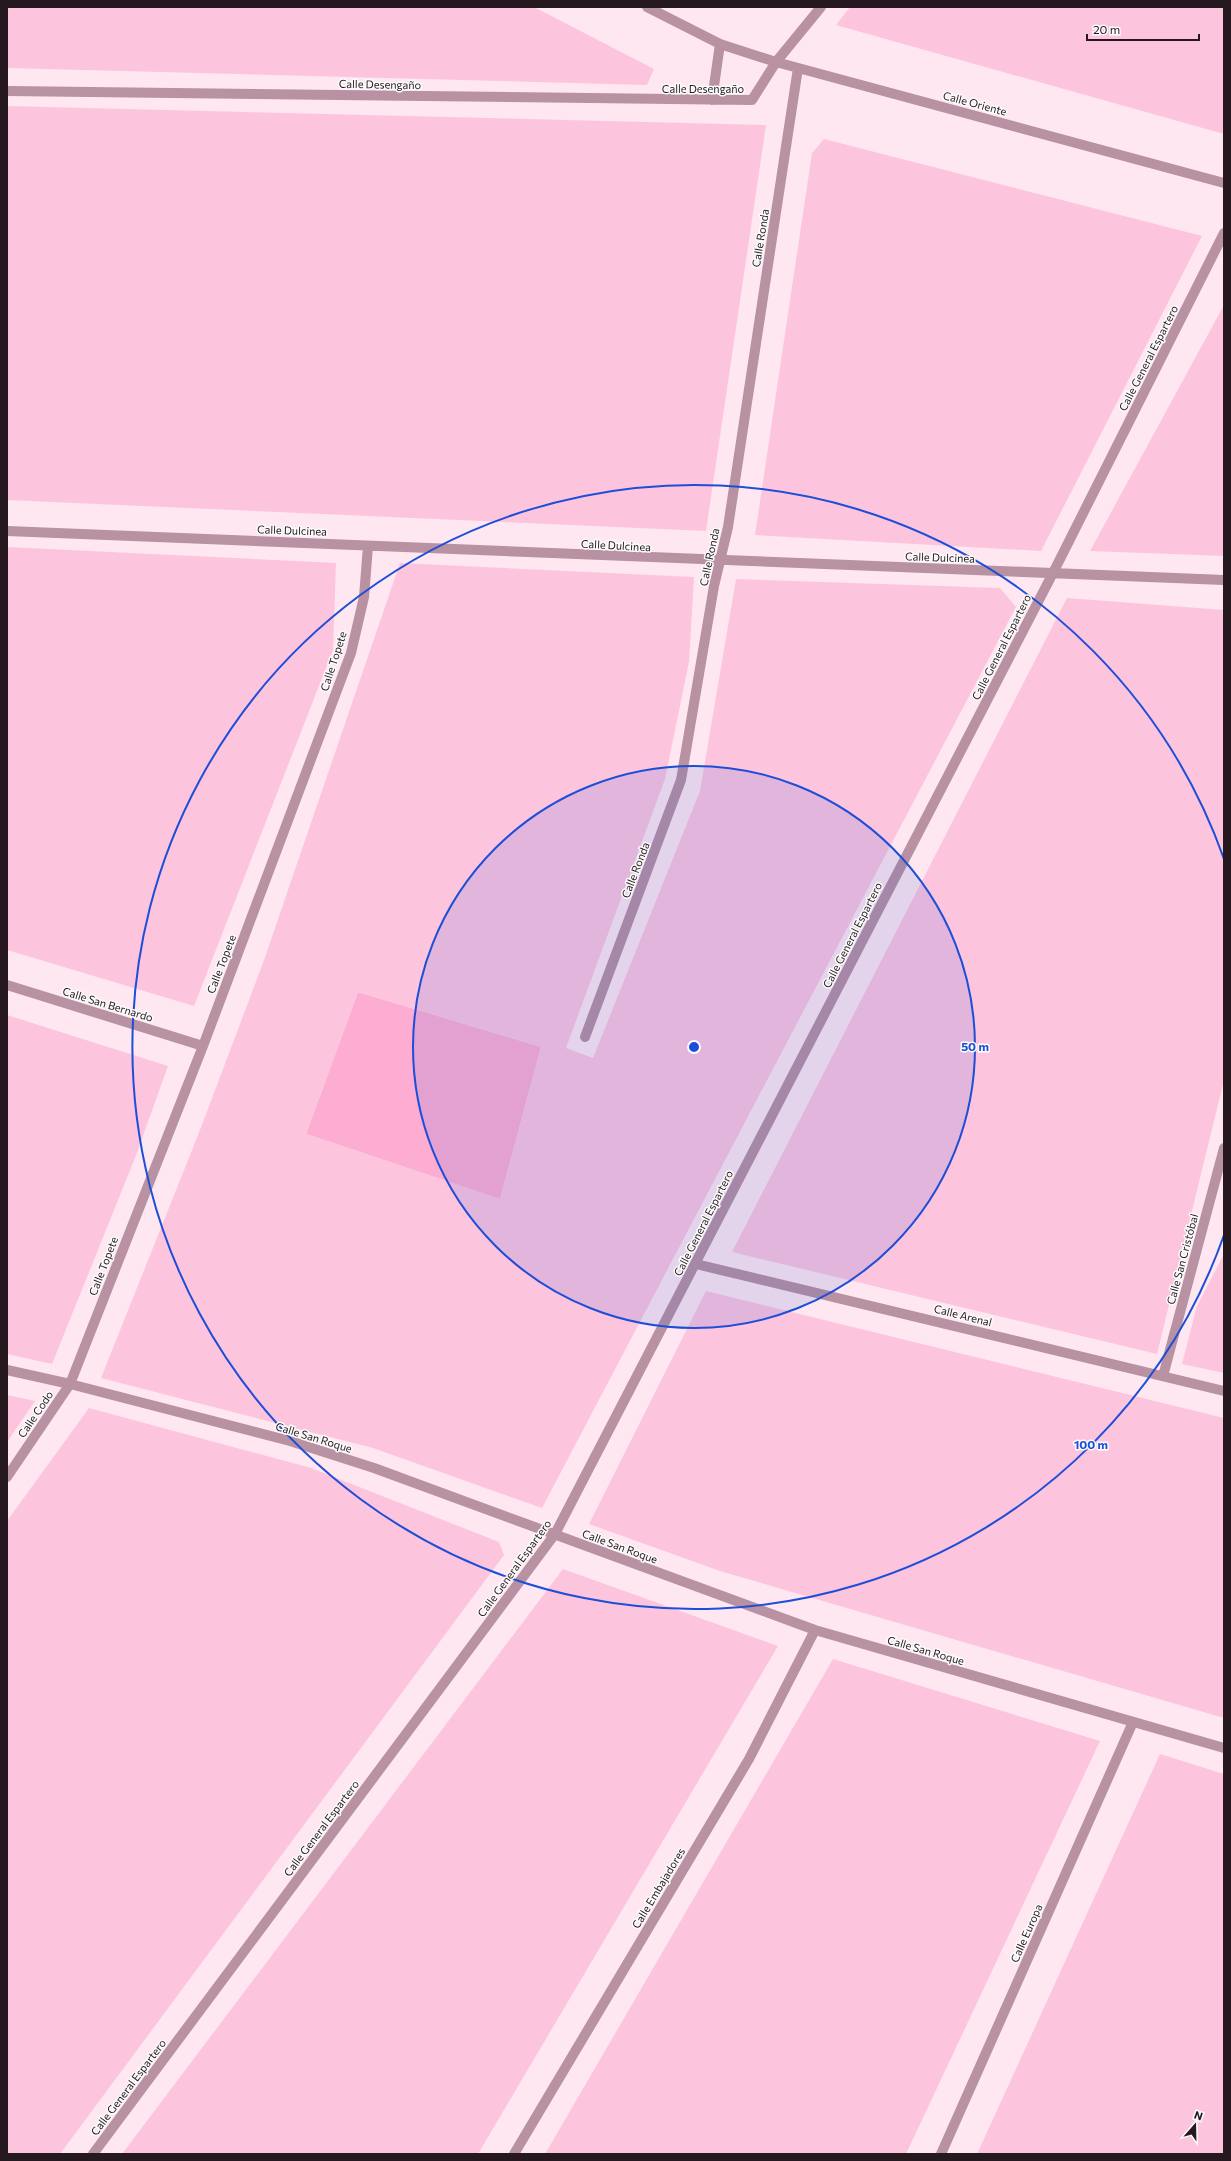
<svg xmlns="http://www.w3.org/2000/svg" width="1231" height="2161" viewBox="0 0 1231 2161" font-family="Commissioner,sans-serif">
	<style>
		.green { fill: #fdadd1 }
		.building { fill: #fdc5dd; fill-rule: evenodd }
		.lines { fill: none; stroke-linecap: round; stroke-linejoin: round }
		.minor { stroke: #b891a2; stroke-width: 10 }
		.ring { fill: none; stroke: #1d4ed8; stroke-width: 2 }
		.labels { text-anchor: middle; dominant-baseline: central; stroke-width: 3; stroke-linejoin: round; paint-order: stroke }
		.street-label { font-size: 11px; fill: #25181e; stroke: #fbfbfb }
		.centre { fill: #1d4ed8; stroke: #fbfbfb; stroke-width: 2 }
		.ring-label { font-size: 12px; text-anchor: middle; font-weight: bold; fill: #1d4ed8; stroke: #fbfbfb; stroke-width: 3; stroke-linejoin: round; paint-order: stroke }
	</style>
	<rect width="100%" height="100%" fill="#fee7f0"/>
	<path class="green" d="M358 992 541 1047 500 1199 306 1134Z"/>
	<path class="building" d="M7 7H534L654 69 647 85 7 68Z
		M850 7H1224V134L836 25Z
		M7 106 766 125 706 531 7 500Z
		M824 139 1202 236 1041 551 755 535 812 153Z
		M1224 305V556L1090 551Z
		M7 547 336 563 333 650 194 1006 7 950Z
		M400 563 694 577 689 662 665 779 566 1048 593 1058 700 791 736 579 1000 588 1016 607 542 1508 373 1448 101 1378 200 1130 263 963ZM358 992 541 1047 500 1199 306 1134Z
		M1067 598 1224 610V1080L1157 1354 732 1252Z
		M7 1015 168 1066 135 1158 52 1364 7 1354Z
		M1224 1254V1373L1182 1364 1197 1306Z
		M706 1291 1224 1418V1718L720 1571 589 1524Z
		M7 1395 35 1401 7 1442Z
		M89 1408 311 1468 499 1542 504 1555 60 2154H7V1521Z
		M563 1569 778 1646 478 2154H122Z
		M833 1659 1100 1741 906 2154H545Z
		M1160 1754 1224 1774V2154H977Z"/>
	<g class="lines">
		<path class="minor" d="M647 7 720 44 776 62 1224 183
			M7 91 752 100 776 62 821 7
			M712 100 720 44
			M7 531 1224 580
			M7 985 203 1046
			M585 1037 681 780 714 586 728 527 798 68
			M696 1264 1224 1391
			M7 1370 70 1384 290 1441 374 1468 815 1630 1224 1748
			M1163 1376 1224 1148
			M7 1477 70 1384 203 1046 351 653 364 597 368 546
			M93 2154 555 1534 1053 573 1224 233
			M514 2154 749 1759 815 1630
			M941 2154 1133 1722"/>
	</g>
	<circle cx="694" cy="1047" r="281" fill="#1d4ed8" fill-opacity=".12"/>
	<g class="ring">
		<circle cx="694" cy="1047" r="281"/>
		<path d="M1224 1235A562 562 0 1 1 1224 859"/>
	</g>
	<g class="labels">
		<g class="street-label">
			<text transform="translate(380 84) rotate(1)">Calle Desengaño</text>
			<text x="703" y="88">Calle Desengaño</text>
			<text transform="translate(975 103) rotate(15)">Calle Oriente</text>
			<text transform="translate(760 238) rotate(-81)">Calle Ronda</text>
			<text transform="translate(1148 358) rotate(-63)">Calle General Espartero</text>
			<text transform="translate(292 530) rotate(2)">Calle Dulcinea</text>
			<text transform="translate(616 545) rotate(3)">Calle Dulcinea</text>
			<text transform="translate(709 557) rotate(-78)">Calle Ronda</text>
			<text transform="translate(940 557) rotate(2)">Calle Dulcinea</text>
			<text transform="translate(1001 647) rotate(-63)">Calle General Espartero</text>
			<text transform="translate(333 661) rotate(-72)">Calle Topete</text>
			<text transform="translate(635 870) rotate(-69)">Calle Ronda</text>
			<text transform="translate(852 935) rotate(-63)">Calle General Espartero</text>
			<text transform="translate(221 964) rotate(-69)">Calle Topete</text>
			<text transform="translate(108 1004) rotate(17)">Calle San Bernardo</text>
			<text transform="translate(703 1223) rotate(-63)">Calle General Espartero</text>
			<text transform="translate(1182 1259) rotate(-75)">Calle San Cristóbal</text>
			<text transform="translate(103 1266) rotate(-69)">Calle Topete</text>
			<text transform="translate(963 1315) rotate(14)">Calle Arenal</text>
			<text transform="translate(35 1414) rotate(-56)">Calle Codo</text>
			<text transform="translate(314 1437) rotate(17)">Calle San Roque</text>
			<text transform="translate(620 1546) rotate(20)">Calle San Roque</text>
			<text transform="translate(514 1568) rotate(-54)">Calle General Espartero</text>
			<text transform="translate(926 1650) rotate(16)">Calle San Roque</text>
			<text transform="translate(321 1828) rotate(-53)">Calle General Espartero</text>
			<text transform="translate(658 1888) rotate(-59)">Calle Embajadores</text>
			<text transform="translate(1026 1933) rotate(-66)">Calle Europa</text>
			<text transform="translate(128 2087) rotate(-53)">Calle General Espartero</text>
		</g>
	</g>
	<circle cx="694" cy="1047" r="6" class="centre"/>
	<g class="ring-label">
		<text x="975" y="1051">50 m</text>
		<text x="1091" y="1449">100 m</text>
	</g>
	<rect width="1231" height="2161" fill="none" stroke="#25181e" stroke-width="16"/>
	<g transform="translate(1195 2125) rotate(20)" stroke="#fbfbfb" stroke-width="3" paint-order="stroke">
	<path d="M0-3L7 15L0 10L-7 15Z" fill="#25181e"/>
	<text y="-6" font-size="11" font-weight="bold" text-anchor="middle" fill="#25181e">N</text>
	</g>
	<path d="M1087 34v6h112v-6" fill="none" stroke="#25181e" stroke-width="2"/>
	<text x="1093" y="34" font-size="12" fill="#25181e" stroke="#fbfbfb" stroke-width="3" paint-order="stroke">20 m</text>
</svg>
